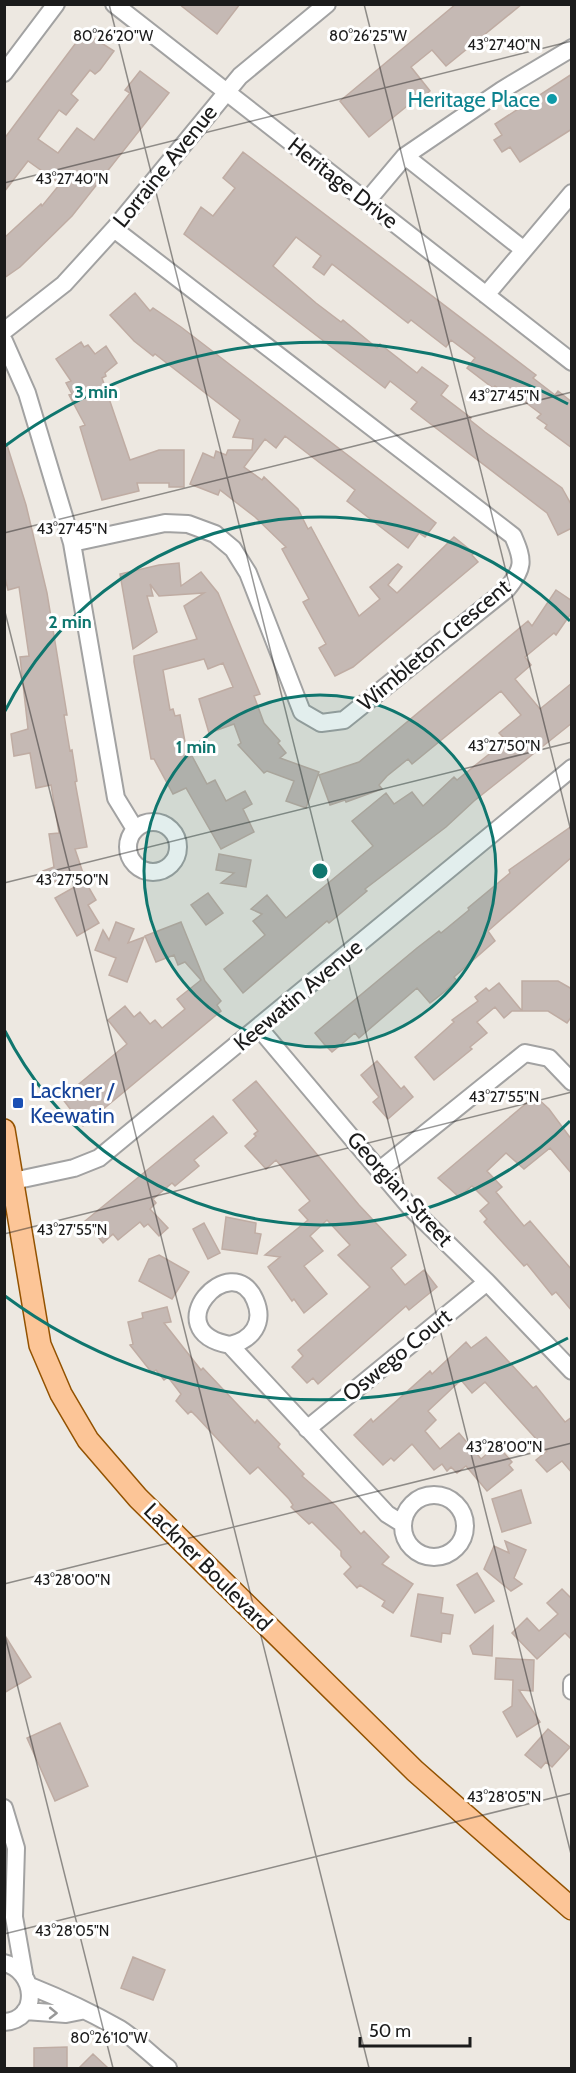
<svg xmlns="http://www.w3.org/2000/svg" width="576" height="2073" viewBox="0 0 576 2073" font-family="Cabin,sans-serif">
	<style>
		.building { fill: #c5b9b4; stroke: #bfaca3; stroke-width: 1.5 }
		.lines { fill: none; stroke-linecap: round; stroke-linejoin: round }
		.minor-casing { stroke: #a2a2a2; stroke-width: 20 }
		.major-casing { stroke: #935200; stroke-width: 24 }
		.minor { stroke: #fff; stroke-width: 16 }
		.major { stroke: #fcc597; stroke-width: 21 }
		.oneway { stroke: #989898 }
		.ticks { fill: none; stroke: #1b1b1b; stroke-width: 1.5; stroke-opacity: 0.45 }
		.ring { fill: none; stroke: #0f766e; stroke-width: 3 }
		.culture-dot { fill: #0f9aa8; stroke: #fff; stroke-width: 2 }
		.transit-dot { fill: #1a4fb4; stroke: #fff; stroke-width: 2 }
		.labels { text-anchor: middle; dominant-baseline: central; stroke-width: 6; stroke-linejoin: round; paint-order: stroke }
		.culture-label { font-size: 22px; fill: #0d838f; stroke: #fff; text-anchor: end }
		.street-label { font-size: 22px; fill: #1b1b1b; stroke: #fff }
		.transit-label { font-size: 22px; fill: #164399; stroke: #fff; text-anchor: start }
		.ticks-label { font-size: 15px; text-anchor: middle; fill: #1b1b1b; stroke: #fff; stroke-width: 6; stroke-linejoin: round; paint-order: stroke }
		.centre { fill: #0f766e; stroke: #fff; stroke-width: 3 }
		.ring-label { font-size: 18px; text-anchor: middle; font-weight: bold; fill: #0f766e; stroke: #fff; stroke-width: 6; stroke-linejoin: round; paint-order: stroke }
	</style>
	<rect width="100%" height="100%" fill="#ede8e1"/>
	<path class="building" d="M179 4H240L217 34Z
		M456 4H522L446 66 432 50 411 67 430 91 419 100 417 98 369 137 340 101Z
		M84 32 114 51 100 70 95 74 90 70 71 94 78 100 66 115 59 110 38 139 58 153 77 128 94 140 130 93 125 90 140 71 169 93 72 216 20 267 4 278V238L41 204 42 206 60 184 28 161 4 192V139Z
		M572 74V129L520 162 510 147 502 152 494 140 502 135 495 124Z
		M243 152 536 375 533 378 555 395 558 391 572 402V448L545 428 547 425 537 418 541 414 513 393 510 397 495 386 493 388 467 368 475 358 451 340 446 347 411 320 408 323 332 264 324 275 313 267 321 256 296 237 273 266 316 303 341 322 343 320 377 348 380 344 417 373 422 367 448 386 441 395 471 418 470 420 485 432 562 488 572 506V528L558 535 547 513 411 409 417 402 390 381 385 388 184 234 201 207 213 216 235 188 223 178Z
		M135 293 150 311 153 308 181 327 436 523 425 537 419 533 408 548 347 501 355 490 285 436 276 448 265 439 244 467 262 480 264 477 298 509 308 529 311 527 359 616 380 599 370 587 398 564 402 567 388 585 397 593 454 537 474 553 472 555 478 562 353 667 335 676 319 648 326 644 303 602 309 599 282 549 286 547 255 517 220 490 218 495 190 484 203 453 214 458 216 451 226 455 228 450H252L253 439 233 437 240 420 155 354 153 356 134 341 110 315Z
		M81 342 84 347 88 345 95 354 106 346 117 363 105 373 106 376 102 378 130 460 159 450H184V487H169V483H137L139 491 102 500 80 427 85 425 69 395 72 394 66 383 71 381 56 359Z
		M7 445 26 505 47 593 67 715H64L70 751 72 750 77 781 75 782 87 847 75 849 83 873 47 884 43 871 54 867 49 834 59 833 51 785 36 788 30 753 14 756 11 734 28 729 20 657 29 656 19 587 8 590 4 574V446Z
		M179 563 181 586 201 572 218 593 260 694 254 696 264 723 280 741 278 743 286 753 280 758 319 772 306 808 286 801 294 781 267 771 264 773 238 745 241 743 234 724 209 733 199 699 233 687 223 663 208 669 204 659 163 670 170 710 173 709 175 716 180 715 188 758 192 756 207 784 215 780 226 801 245 791 252 804 243 809 254 832 221 849 186 788 173 794 154 759H151L134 662V656L197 639 184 606 204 593 159 596 150 584 153 596H147L157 632 133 649 120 574 159 565Z
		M556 590 572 601V612L556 635 554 633 525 657 531 665 515 679 540 709 572 683V723L474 801 446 827 365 889 367 891 329 923 327 921 243 993 224 969 265 935 253 921 262 914 251 909 267 895 286 918 373 846 352 821 386 793 394 804 412 792 423 806 454 777 457 780 488 755 505 739 499 733 521 715 501 691 412 764 408 759 387 776 379 785 382 789 346 802 345 800 330 805 319 775 359 762 528 621 532 626Z
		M572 826V857L488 931 495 941 454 977 457 981 443 993 430 1003 417 988 359 1038 355 1033 332 1052 324 1044 315 1033 417 948 439 931 441 933 469 910 468 908 510 873 509 870Z
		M219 854 251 860 246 887 221 883 234 873 216 870Z
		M85 881 96 900 88 905 99 923 77 936 55 898Z
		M208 893 223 913 206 925 191 905Z
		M116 922 134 929 128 943 144 937 127 982 109 975 116 958 95 950 103 930 109 940Z
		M181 922 205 981 221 1001 217 1005 221 1011 83 1126 62 1098 127 1044 108 1020 125 1006 134 1017 140 1012 150 1024 155 1020 162 1028 185 1009 177 999 201 980 185 962 178 965 174 955 156 962 145 936Z
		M522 981H558L572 989V1016L567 1023 548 1011H522Z
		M499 983 522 1011H512L504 1018 495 1007 477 1022 487 1033 470 1047 472 1049 434 1080 415 1057 454 1022 452 1020 478 1001 475 997 486 988 489 991Z
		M377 1061 401 1089 404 1086 413 1097 388 1119 373 1102 379 1097 361 1075Z
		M256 1081 359 1205 406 1255 391 1268 405 1285 424 1270 437 1287 409 1310 406 1306 318 1384 313 1378 307 1383 292 1367 303 1356 298 1350 370 1287 338 1255 350 1245 327 1220 310 1236 323 1251 304 1266 327 1294 304 1313 294 1299 292 1301 268 1267 280 1257 265 1255 308 1220 299 1210 310 1201 276 1160 266 1169 245 1146 256 1136 254 1134 258 1131 233 1100Z
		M535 1096 549 1109 572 1140V1174L550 1148 524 1169 506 1153 487 1171 502 1187 496 1192 524 1226 530 1221 572 1270V1311L556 1292 552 1295 527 1264 524 1266 484 1222 487 1219 480 1211 489 1203 472 1186 459 1197 438 1178Z
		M213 1116 227 1133 194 1160 199 1166 175 1186 172 1183 153 1199 156 1203 150 1209 168 1228 159 1236 148 1224 144 1227 140 1222 118 1240 113 1234 103 1243 85 1221Z
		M226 1217 256 1223 255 1233 261 1234 257 1254 222 1249Z
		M204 1223 220 1253 208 1259 193 1229Z
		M159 1255 189 1272 172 1299 139 1281 149 1259Z
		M167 1307 171 1322 164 1323 201 1370 203 1368 255 1423 257 1420 280 1444 278 1447 304 1474 302 1476 336 1506 361 1534 364 1531 389 1557 382 1564 413 1584 393 1613 382 1606 385 1601 360 1585 357 1588 344 1574 351 1567 341 1556V1551L312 1522 309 1524 291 1507 293 1505 289 1499 258 1467 250 1474 197 1417 191 1411 188 1414 176 1401 181 1394 168 1377 164 1380 156 1370 152 1373 130 1345 133 1344 128 1322 143 1318 142 1313Z
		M486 1337 533 1388 536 1386 565 1422 572 1417V1473L562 1461 547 1472 536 1460 547 1451 485 1382 472 1393 461 1380 428 1411 436 1420 425 1431 440 1449 459 1433 481 1459 497 1445 512 1462 509 1465 513 1470 487 1491 466 1466 457 1473 451 1467 447 1471 442 1464 434 1470 412 1444 394 1461 391 1458 383 1465 354 1435 371 1419 373 1422 430 1371 432 1374 466 1342 471 1348Z
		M521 1490 531 1523 502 1532 492 1499Z
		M505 1541 526 1550 514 1578 522 1584 511 1591 484 1569 494 1546 509 1553Z
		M477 1573 494 1601 475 1613 457 1585Z
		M562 1589 572 1599V1640L565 1633 537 1659 512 1633 527 1618 539 1631 558 1614 547 1603Z
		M418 1594 443 1598 441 1613 453 1615 450 1634 442 1633 441 1642 411 1636Z
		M493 1626 492 1656 473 1654 470 1646Z
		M4 1634 31 1677 4 1693Z
		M496 1658 534 1660 533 1691 519 1690 540 1722 517 1737 503 1712 512 1706 513 1680 495 1679Z
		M60 1723 88 1786 55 1801 27 1738Z
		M548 1729 570 1747 552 1767 546 1762 541 1768 525 1755Z
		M133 1957 165 1970 153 2000 121 1988Z
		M67 2047V2068H34V2048Z
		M93 2054 108 2068H79Z"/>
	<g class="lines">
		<g class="minor-casing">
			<path id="minor" d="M114 4 572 362
				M4 73 56 4
				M405 156 524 250
				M367 201 405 156 502 90 572 48
				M486 295 572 193
				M4 331 64 284 114 229 240 76 327 4
				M4 341 27 393 72 543 116 798 135 829
				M72 543 165 523 188 524 215 534 233 549 248 573 302 712 321 723 344 720 507 589C524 568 524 561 513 536L114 229
				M128 847a25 25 0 1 1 50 0a25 25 0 1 1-50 0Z
				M259 1028 410 1207 487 1282 572 1371
				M381 1169 525 1053 549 1058 572 1082
				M4 1183 74 1168 99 1158 572 768
				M230 1345C252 1340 265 1323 255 1300 232 1246 154 1331 230 1345L387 1514 403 1524
				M307 1429 487 1282
				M403 1526a31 31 0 1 1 62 0a31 31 0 1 1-62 0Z
				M572 1683V1691
				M4 1808 16 1848 14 1917 24 1974
				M4 1963C36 1970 41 2020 4 2022
				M30 1986C60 1998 92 2013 120 2029 137 2040 152 2056 168 2068
				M25 2011 66 2014 81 2011"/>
		</g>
		<g class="major-casing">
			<path id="major" d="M4 1130 40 1345 61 1394 88 1440 138 1498 415 1771 572 1909"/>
		</g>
		<use href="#minor" class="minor"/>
		<use href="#major" class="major"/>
	</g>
	<defs><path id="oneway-chevron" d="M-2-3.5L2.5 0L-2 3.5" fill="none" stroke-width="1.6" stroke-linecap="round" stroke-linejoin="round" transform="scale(1.5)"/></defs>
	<use class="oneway" href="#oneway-chevron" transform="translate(53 2013) rotate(1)"/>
	<path class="ticks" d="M109 4 572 1858M364 4 572 835M4 183 572 41M4 533 572 392M4 608 369 2068M4 883 572 742M4 1234 572 1092M4 1584 572 1443M4 1632 113 2068M4 1934 572 1793"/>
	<circle cx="320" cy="871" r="176" fill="#0f766e" fill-opacity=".12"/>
	<g class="ring">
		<circle cx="320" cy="871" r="176"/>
		<path d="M570 1121A353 353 0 0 1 5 1031M5 711A353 353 0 0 1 570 621"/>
		<path d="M568 1338A529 529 0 0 1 5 1296M5 446A529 529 0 0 1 568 404"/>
	</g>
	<circle class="culture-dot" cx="552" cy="99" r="6"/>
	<rect class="transit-dot" x="12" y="1097" width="12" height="12" rx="3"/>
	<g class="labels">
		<g class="culture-label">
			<text x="540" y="99">Heritage Place</text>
		</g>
		<g class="street-label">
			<text transform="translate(165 166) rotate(-51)">Lorraine Avenue</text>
			<text transform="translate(343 183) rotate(38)">Heritage Drive</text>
			<text transform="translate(434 645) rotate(-40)">Wimbleton Crescent</text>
			<text transform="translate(298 995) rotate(-40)">Keewatin Avenue</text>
			<text transform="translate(400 1189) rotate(48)">Georgian Street</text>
			<text transform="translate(397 1355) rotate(-39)">Oswego Court</text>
			<text transform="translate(208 1567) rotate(45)">Lackner Boulevard</text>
		</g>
		<g class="transit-label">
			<text x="30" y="1090">Lackner /<tspan x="30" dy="25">Keewatin</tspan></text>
		</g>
	</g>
	<g class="ticks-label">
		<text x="113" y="41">80°26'20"W</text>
		<text x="368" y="41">80°26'25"W</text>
		<text x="504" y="50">43°27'40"N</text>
		<text x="72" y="184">43°27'40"N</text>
		<text x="504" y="401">43°27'45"N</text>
		<text x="72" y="534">43°27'45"N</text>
		<text x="504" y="751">43°27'50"N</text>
		<text x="72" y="885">43°27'50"N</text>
		<text x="504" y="1102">43°27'55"N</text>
		<text x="72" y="1235">43°27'55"N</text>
		<text x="504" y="1452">43°28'00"N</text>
		<text x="72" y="1585">43°28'00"N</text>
		<text x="504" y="1802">43°28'05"N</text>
		<text x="72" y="1936">43°28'05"N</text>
		<text x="109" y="2043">80°26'10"W</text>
	</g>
	<circle cx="320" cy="871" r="9" class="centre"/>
	<g class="ring-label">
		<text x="96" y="398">3 min</text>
		<text x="70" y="628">2 min</text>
		<text x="196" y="753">1 min</text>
	</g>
	<rect width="576" height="2073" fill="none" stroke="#1b1b1b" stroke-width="12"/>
	<path d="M360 2037v9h110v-9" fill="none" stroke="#1b1b1b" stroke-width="3"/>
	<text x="369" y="2037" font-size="18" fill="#1b1b1b" stroke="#ffffff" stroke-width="4.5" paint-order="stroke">50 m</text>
</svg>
